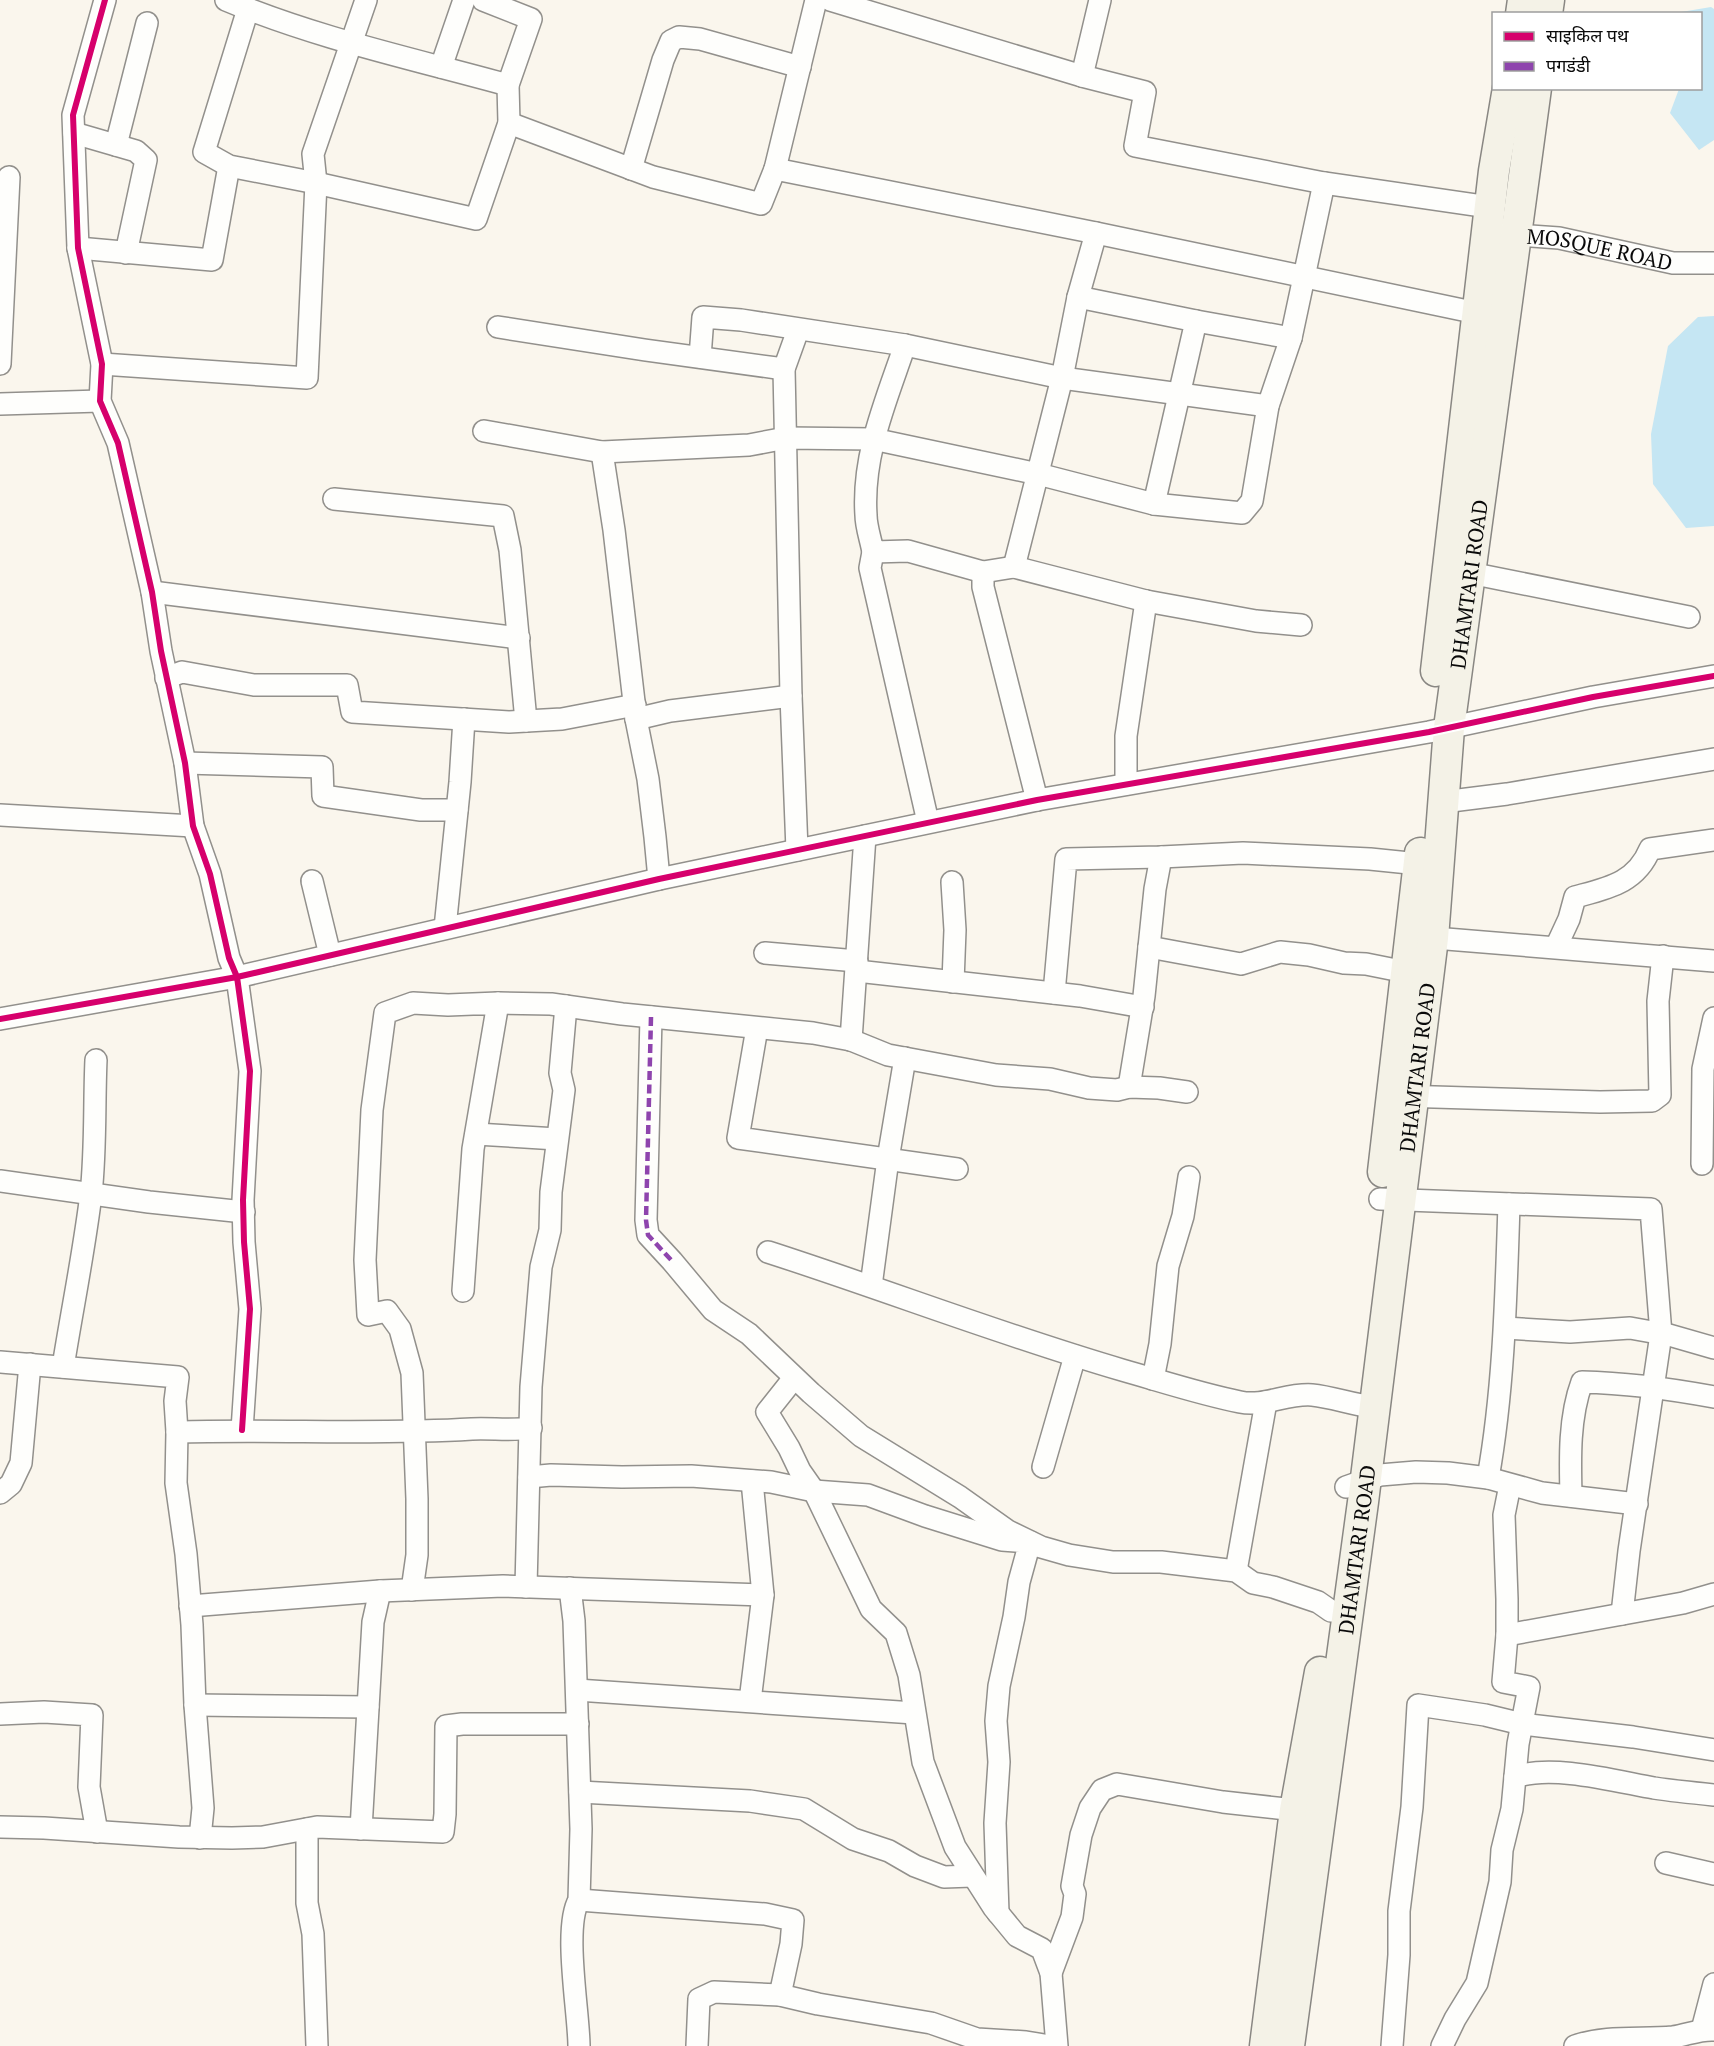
<svg xmlns="http://www.w3.org/2000/svg" width="1714" height="2046" viewBox="0 0 1714 2046" font-family="'PT Serif','Noto Sans Devanagari',serif">
	<style>
		.water { fill: #c5e6f3 }
		.lines { fill: none; stroke-linecap: round; stroke-linejoin: round }
		.street-casing { stroke: #92908c; stroke-width: 24 }
		.secondary-casing { stroke: #898783; stroke-width: 33 }
		.street { stroke: #fefefc; stroke-width: 21 }
		.secondary { stroke: #f4f2e7; stroke-width: 30 }
		.quiet { stroke: #8e44ad; stroke-width: 4.5; stroke-dasharray: 9 4.5; stroke-linecap: butt }
		.cycleway-casing { stroke: #fff; stroke-width: 10 }
		.cycleway { stroke: #d6006c; stroke-width: 6 }
		.labels { text-anchor: middle; dominant-baseline: central; stroke-width: 6; stroke-linejoin: round; paint-order: stroke }
		.street-label { font-size: 21px; fill: #0a0a0a; stroke: #fff }
	</style>
	<rect width="100%" height="100%" fill="#faf6ed"/>
	<path class="water" d="M1711 7 1714 9V140L1699 150 1670 113 1679 89 1700 88V14L1681 12Z
		M1714 316V526L1686 528 1653 484 1651 434 1668 346 1698 317Z"/>
	<g class="lines">
		<g class="street-casing">
			<g id="street">
				<path d="M105 0 73 115 78 248 102 364 100 401 118 443 152 592 161 651 185 763 193 826 210 874 229 958 237 977 250 1071 243 1200 244 1242 250 1309 242 1430"/>
				<path d="M226 0C316 38 414 59 508 85"/>
				<path d="M830 0 1082 76 1145 92 1135 146 1324 183 1489 207"/>
				<path d="M248 9 204 152 229 166 316 183 476 219 509 123 508 85 531 19 483 0"/>
				<path d="M441 67 464 0"/>
				<path d="M1082 76 1100 0"/>
				<path d="M509 123 653 177 761 204 775 169 1096 233 1477 313"/>
				<path d="M74 133 136 151 146 160 126 253"/>
				<path d="M116 145 147 23"/>
				<path d="M631 169 663 60 671 41 679 37 700 39 800 67"/>
				<path d="M775 169 816 0"/>
				<path id="s1" d="M1502 234 1559 238 1673 263H1714"/>
				<path d="M78 248 212 260 229 166"/>
				<path d="M1078 297 1196 321 1154 504"/>
				<path d="M1196 321 1291 338"/>
				<path d="M498 327 645 350 784 369"/>
				<path d="M905 345C886 401 862 455 866 515 866 527 871 540 873 552L908 551 983 572 1014 567 1146 601 1256 621 1301 625"/>
				<path d="M700 357 703 317 741 320 905 345 1062 378 1268 406"/>
				<path d="M0 364 9 177"/>
				<path d="M102 364 307 378 316 183 313 154 366 0"/>
				<path d="M0 404 100 401"/>
				<path d="M484 431 602 452 749 445 786 438 873 439 1038 474 1154 504 1242 513 1252 501 1268 406 1291 338 1324 183"/>
				<path d="M602 452 614 530 636 719 648 779 655 837 659 879"/>
				<path d="M334 499 503 516 510 550 526 721"/>
				<path d="M873 552 870 568 928 822"/>
				<path d="M1014 567 1062 378 1078 297 1096 233"/>
				<path d="M983 572V587L1037 800"/>
				<path d="M1470 573 1689 617"/>
				<path d="M152 592 519 638"/>
				<path d="M166 678 182 672 254 685H347L352 712 509 722 562 719 635 705"/>
				<path d="M636 719 670 711 791 696"/>
				<path d="M185 763 322 767 323 796 421 810H457"/>
				<path d="M1126 784V736L1146 601"/>
				<path d="M1443 802 1507 794 1714 759"/>
				<path d="M0 815 193 826"/>
				<path d="M797 850 791 696 784 369 798 330"/>
				<path d="M312 881 330 955"/>
				<path d="M952 882 955 930 953 982"/>
				<path d="M445 928 460 782 464 719"/>
				<path d="M1422 937 1714 961"/>
				<path d="M1149 947 1241 964 1280 952 1309 955 1344 963 1366 964 1406 972"/>
				<path d="M1556 947 1569 919 1575 897C1608 888 1636 883 1650 849L1714 840"/>
				<path d="M765 953 857 961"/>
				<path d="M857 971 1080 996 1143 1007"/>
				<path d="M1054 993 1066 859 1161 857 1243 853 1370 859 1419 864"/>
				<path d="M498 1003 551 1004 622 1014 813 1033 851 1040 888 1055 996 1075 1050 1079 1089 1088 1117 1090 1129 1087 1159 1088 1187 1092"/>
				<path d="M651 1017 646 1220 648 1235 672 1261 713 1310 749 1334 811 1393 861 1436 960 1497 1008 1531 1041 1547 1069 1555 1113 1562H1161L1236 1571 1253 1583 1273 1587 1318 1602 1331 1611"/>
				<path d="M0 1019 237 977 659 879 1037 800 1429 732 1593 697 1714 676"/>
				<path d="M757 1028 738 1138 957 1169"/>
				<path d="M851 1040 865 836"/>
				<path d="M1129 1087 1144 996 1155 889 1161 857"/>
				<path d="M1401 1096 1600 1102 1652 1101 1660 1095 1658 1001 1663 956"/>
				<path d="M476 1134 557 1139"/>
				<path d="M1702 1164 1703 1069 1714 1018"/>
				<path d="M0 1181 149 1202 244 1212"/>
				<path d="M1380 1199 1651 1209 1661 1334 1629 1551 1622 1614"/>
				<path d="M768 1252C886 1290 1002 1335 1122 1370 1161 1381 1200 1394 1240 1402 1264 1407 1287 1393 1312 1395 1333 1397 1353 1405 1374 1407"/>
				<path d="M871 1286 888 1159 905 1058"/>
				<path d="M1505 1328 1570 1332 1630 1328 1669 1335 1714 1348"/>
				<path d="M0 1362 178 1377 175 1401 177 1432 176 1483 186 1554 192 1625 195 1705 203 1808 200 1838"/>
				<path d="M63 1367C72 1310 84 1252 91 1194 96 1149 94 1104 96 1060"/>
				<path d="M794 1378 767 1412 789 1448 800 1471 814 1491 871 1609 896 1633 909 1675 923 1762 955 1847 994 1908 1017 1936 1042 1949 1051 1973 1057 2046"/>
				<path d="M1153 1379 1160 1344 1168 1266 1183 1216 1189 1177"/>
				<path d="M177 1432C275 1429 374 1435 472 1429 492 1428 511 1431 531 1428"/>
				<path d="M1043 1467 1075 1356"/>
				<path d="M529 1477 551 1475 622 1477 691 1476 771 1482 814 1491 868 1495 925 1516 1002 1540 1030 1542 1019 1582 1014 1617 999 1686 996 1721 999 1762 995 1823 998 1913"/>
				<path d="M1488 1478C1504 1388 1506 1296 1509 1204"/>
				<path d="M1346 1487 1380 1475 1416 1472 1448 1473 1488 1478 1542 1493 1637 1504"/>
				<path d="M0 1493 11 1484 21 1463 30 1364"/>
				<path d="M1571 1496C1570 1458 1569 1417 1582 1382 1627 1383 1671 1389 1714 1397"/>
				<path d="M1236 1571 1266 1402"/>
				<path d="M526 1587 531 1387 541 1267 550 1230 551 1192 564 1090 560 1073 566 1006"/>
				<path d="M570 1588 574 1621 581 1829 579 1900C563 1927 579 2013 579 2046"/>
				<path d="M412 1590 417 1555V1499L412 1373 400 1329 387 1311 368 1315 365 1260 372 1110 385 1013 413 1003 448 1005 498 1003 473 1149 463 1291"/>
				<path d="M190 1606 380 1591 503 1586 763 1595"/>
				<path d="M1507 1635 1683 1603 1714 1594"/>
				<path d="M577 1690 914 1713"/>
				<path d="M750 1701 763 1595 752 1481"/>
				<path d="M195 1705 368 1707"/>
				<path d="M0 1714 44 1712 92 1715 89 1787 97 1832"/>
				<path d="M1515 1777C1552 1764 1615 1781 1654 1788 1674 1791 1694 1793 1714 1795"/>
				<path d="M580 1792 750 1801 804 1809 853 1839 889 1851 915 1866 944 1877 972 1876"/>
				<path d="M0 1827 44 1828 179 1837 232 1838 263 1837 317 1827 443 1832 445 1814 446 1726 462 1724H578"/>
				<path d="M307 1829V1903L313 1934 317 2046"/>
				<path d="M361 1829 373 1622 380 1591"/>
				<path d="M1666 1863 1714 1874"/>
				<path d="M579 1900 765 1914 793 1920 791 1944 780 1995"/>
				<path d="M1051 1973 1072 1917 1075 1894 1072 1886 1081 1835 1090 1808 1102 1790 1117 1784 1223 1802 1295 1810"/>
				<path d="M1702 2030 1714 1984"/>
				<path d="M697 2046 699 1999 714 1992 780 1995 818 2004 931 2023 977 2039 1026 2042 1050 2046"/>
				<path d="M1392 2046 1399 1955V1911L1412 1807 1418 1705 1485 1715 1522 1724 1633 1737 1714 1750"/>
				<path d="M1442 2046 1455 2019 1477 1983 1500 1882 1502 1850 1512 1809 1518 1744 1529 1687 1503 1682 1507 1635V1599L1504 1515 1510 1485"/>
				<path d="M1575 2046C1607 2035 1640 2040 1673 2037 1687 2035 1700 2029 1714 2030"/>
			</g>
		</g>
		<g class="secondary-casing">
			<g id="secondary">
				<path d="M1521 14 1523 0"/>
				<path d="M1547 14 1549 0"/>
				<path d="M1436 671 1494 171 1508 88"/>
				<path d="M1383 1172 1420 853"/>
				<path d="M1265 2046 1295 1810 1320 1672"/>
				<path id="s2" d="M1289 2046 1363 1502 1433 938 1449 728 1536 88"/>
			</g>
		</g>
		<use href="#street" class="street"/>
		<use href="#secondary" class="secondary"/>
		<path class="quiet" d="M651 1017 646 1220 648 1235 672 1261"/>
		<g class="cycleway-casing">
			<path id="cycleway" d="M105 0 73 115 78 248 102 364 100 401 118 443 152 592 161 651 185 763 193 826 210 874 229 958 237 977 250 1071 243 1200 244 1242 250 1309 242 1430
				M0 1019 237 977 659 879 1037 800 1429 732 1593 697 1714 676"/>
		</g>
		<use href="#cycleway" class="cycleway"/>
	</g>
	<g class="labels">
		<g class="street-label">
			<text stroke="none"><textPath href="#s1" startOffset="99">MOSQUE ROAD</textPath></text>
			<text stroke="none"><textPath href="#s2" startOffset="1473">DHAMTARI ROAD</textPath></text>
			<text stroke="none"><textPath href="#s2" startOffset="987">DHAMTARI ROAD</textPath></text>
			<text stroke="none"><textPath href="#s2" startOffset="501">DHAMTARI ROAD</textPath></text>
		</g>
	</g>
	<rect x="1492" y="12" width="210" height="78" fill="#ffffff" stroke="#9d9d9d" stroke-width="1.5"/>
	<rect x="1504" y="32" width="30" height="9" fill="#d6006c" stroke="#9d9d9d" stroke-width="1.5"/>
	<text x="1546" y="42" font-size="18" fill="#0a0a0a">साइकिल पथ</text>
	<rect x="1504" y="62" width="30" height="9" fill="#8e44ad" stroke="#9d9d9d" stroke-width="1.5"/>
	<text x="1546" y="72" font-size="18" fill="#0a0a0a">पगडंडी</text>
</svg>
